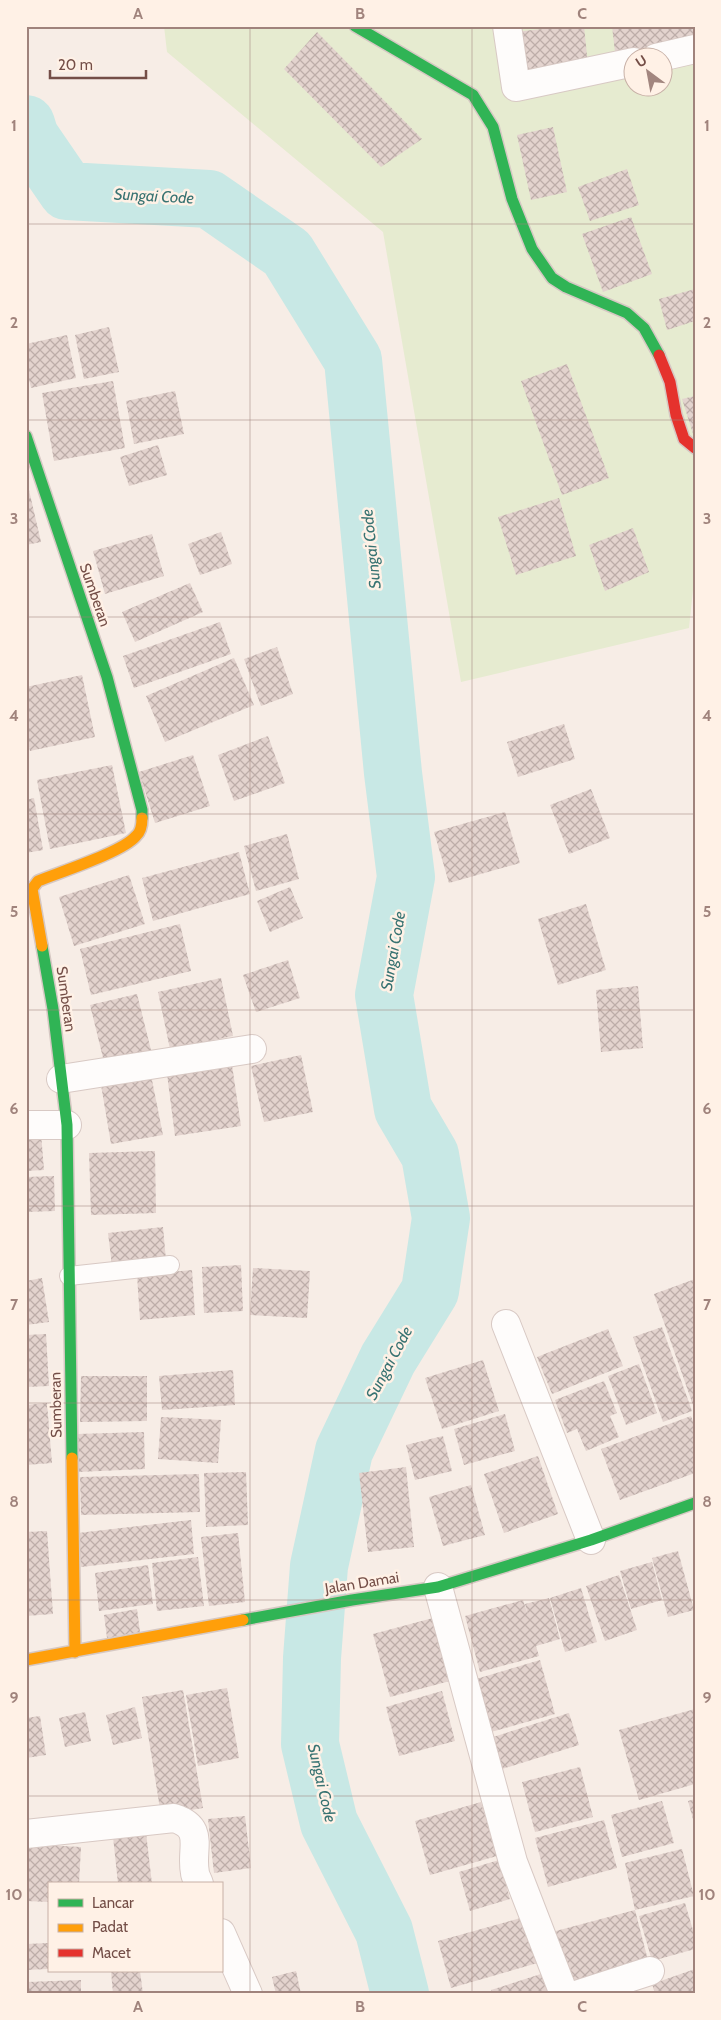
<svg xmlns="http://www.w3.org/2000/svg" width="721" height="2020" viewBox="0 0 721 2020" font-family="Cabin,sans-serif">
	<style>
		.park { fill: #e6ebd0; fill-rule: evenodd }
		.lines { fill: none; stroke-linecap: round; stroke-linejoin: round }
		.river { stroke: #c8e8e5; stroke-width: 58 }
		.building { fill: url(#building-cross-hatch) }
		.lane-casing { stroke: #d8c9c4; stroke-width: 20 }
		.street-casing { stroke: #d8c9c4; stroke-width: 30 }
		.fast-casing { stroke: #d6c8c3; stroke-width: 14 }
		.slow-casing { stroke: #d6c8c3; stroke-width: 14 }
		.jam-casing { stroke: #d6c8c3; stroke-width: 14 }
		.lane { stroke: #fefcfb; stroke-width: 18 }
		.street { stroke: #fefcfb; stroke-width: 28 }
		.fast { stroke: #30b455; stroke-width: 11 }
		.slow { stroke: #ff9f0a; stroke-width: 11 }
		.jam { stroke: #e5322d; stroke-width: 11 }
		.grid { fill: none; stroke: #a0837c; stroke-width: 1; stroke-opacity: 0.55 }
		.labels { text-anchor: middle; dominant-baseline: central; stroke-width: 5; stroke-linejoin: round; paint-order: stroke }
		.street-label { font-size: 15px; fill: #744e47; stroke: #fff1e6 }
		.water-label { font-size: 16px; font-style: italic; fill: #387372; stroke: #fff1e6 }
		.neatline { fill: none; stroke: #a0837c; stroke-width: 2 }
		.grid-label { font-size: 16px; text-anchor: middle; font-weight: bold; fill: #a0837c }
	</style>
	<defs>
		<pattern id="building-cross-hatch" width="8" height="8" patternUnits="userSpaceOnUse" patternTransform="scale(1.25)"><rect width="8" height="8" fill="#e3d3ce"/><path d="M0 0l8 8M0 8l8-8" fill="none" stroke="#bdada9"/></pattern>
	</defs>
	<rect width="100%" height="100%" fill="#f7ede6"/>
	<path class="park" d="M164 26H695V571L689 628 461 682 383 232 167 52ZM634 58H664V88H634Z"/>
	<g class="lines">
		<path class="river" d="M26 124 30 137 67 191 209 199 287 253 353 360 393 773 406 877 384 995 403 1109 430 1155 441 1218 430 1291 388 1359 344 1451 319 1566 312 1658 310 1744 329 1823 384 1931 400 1994"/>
	</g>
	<path class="building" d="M570 26H584L588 65 519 72 514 32Z
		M612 26H695V43L615 52Z
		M317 32 422 139 381 167 284 69Z
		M553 127 567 192 531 200 517 135Z
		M627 169 639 205 590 221 578 187Z
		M631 217 652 274 603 292 582 234Z
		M695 289V321L667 330 659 299Z
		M109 327 119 372 84 379 75 335Z
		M67 335 76 378 31 388 26 366V344Z
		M567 364 609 478 562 495 521 381Z
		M113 381 125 448 54 461 42 393Z
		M175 391 184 434 134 444 126 401Z
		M695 396V440L682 399Z
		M158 445 167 475 129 486 120 457Z
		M26 477 41 542 26 545Z
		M559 498 576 556 516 575 498 517Z
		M633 528 649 572 605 591 589 545Z
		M221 532 232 564 200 575 188 544Z
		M152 534 164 576 105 594 93 551Z
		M190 583 203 612 135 642 122 612Z
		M220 622 231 654 134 688 123 656Z
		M277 647 293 694 261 706 244 659Z
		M234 658 254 705 165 742 146 696Z
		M82 675 95 737 30 751 26 734V687Z
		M564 724 575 759 518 777 507 742Z
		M268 736 285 783 234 801 218 755Z
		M193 755 210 806 155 823 139 772Z
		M112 765 126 833 50 849 37 780Z
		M591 789 610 838 569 854 550 805Z
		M34 798 43 850 26 853V800Z
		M505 812 520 863 449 883 434 832Z
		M287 834 299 879 256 891 244 846Z
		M239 852 250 894 153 921 142 878Z
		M129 875 145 924 74 946 59 897Z
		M290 887 303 918 270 932 257 901Z
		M586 904 606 970 558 985 538 919Z
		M180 924 191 971 91 995 80 949Z
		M288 960 300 998 256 1012 243 975Z
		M221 978 233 1036 170 1049 158 992Z
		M638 986 643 1048 601 1052 596 990Z
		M137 994 151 1050 104 1062 90 1005Z
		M301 1055 313 1112 264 1122 251 1066Z
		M232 1065 241 1126 175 1136 167 1074Z
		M151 1075 163 1135 111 1144 101 1085Z
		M41 1133 44 1170 26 1171V1135Z
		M155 1151 156 1213 91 1215 89 1153Z
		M54 1176 55 1211 26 1212V1177Z
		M163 1227 166 1260 112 1266 108 1233Z
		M241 1265 243 1311 204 1313 202 1267Z
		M253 1268 310 1271 307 1318 250 1315Z
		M192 1270 195 1315 140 1320 137 1275Z
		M42 1278 49 1322 26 1325V1281Z
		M695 1279V1408H694L654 1294Z
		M662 1327 692 1411 663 1422 633 1337Z
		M608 1329 623 1366 552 1394 537 1357Z
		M46 1334 49 1386 26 1387V1335Z
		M483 1360 499 1411 442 1429 425 1378Z
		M639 1364 657 1413 626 1425 608 1376Z
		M233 1370 235 1405 162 1410 159 1376Z
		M81 1376H147V1421L80 1422Z
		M604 1381 617 1413 610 1416 619 1437 586 1451 577 1429 567 1433 555 1400Z
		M47 1403 52 1463 26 1465V1405Z
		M505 1414 515 1451 464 1465 454 1429Z
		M691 1416 695 1427V1473L620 1500 601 1449Z
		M161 1417 221 1420 218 1463 158 1459Z
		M144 1432 145 1469 78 1472 77 1434Z
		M443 1436 452 1471 415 1480 406 1445Z
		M538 1456 558 1514 504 1533 484 1474Z
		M406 1467 414 1547 368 1552 359 1473Z
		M246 1472 248 1525 206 1527 204 1473Z
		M199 1474 200 1512 81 1515 80 1477Z
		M471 1485 485 1535 443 1546 429 1497Z
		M191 1520 194 1554 81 1567 78 1533Z
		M47 1531 53 1614 26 1616V1532Z
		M238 1533 245 1602 209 1606 201 1537Z
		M678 1551 694 1610 668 1617 652 1558Z
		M198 1557 204 1606 157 1611 152 1563Z
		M652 1562 662 1600 631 1609 620 1571Z
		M148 1565 153 1604 99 1611 95 1573Z
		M619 1575 637 1630 605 1641 586 1586Z
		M581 1588 597 1642 565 1652 550 1598Z
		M549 1598 560 1639 536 1646 539 1656 480 1672 465 1616 523 1600 528 1615 525 1604Z
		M137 1609 140 1632 107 1638 104 1615Z
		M433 1618 450 1681 390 1697 373 1634Z
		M540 1660 555 1714 491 1732 476 1679Z
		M227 1688 239 1758 198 1766 186 1695Z
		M183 1690 203 1808 161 1815 142 1697Z
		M442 1691 455 1741 399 1756 386 1707Z
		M135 1707 142 1738 113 1745 106 1715Z
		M695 1709V1784L639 1800 619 1730Z
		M85 1712 91 1741 65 1747 59 1718Z
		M569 1713 579 1745 502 1769 493 1737Z
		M40 1716 46 1755 26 1758V1718Z
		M580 1767 593 1817 535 1832 522 1782Z
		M695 1799V1823H694L688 1801Z
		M662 1801 674 1843 622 1857 611 1815Z
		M481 1802 497 1856 430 1875 415 1821Z
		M245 1816 251 1868 214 1873 208 1819Z
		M604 1820 617 1868 548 1887 535 1838Z
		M145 1824 152 1884H118L112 1827Z
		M26 1844 81 1847 79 1884H49V1902L26 1901Z
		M682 1849 694 1896 635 1910 625 1863Z
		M499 1860 510 1899 470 1911 459 1872Z
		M685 1903 695 1937V1949L652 1961 639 1916Z
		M635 1910 649 1964 566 1986 552 1932Z
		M528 1916 541 1962 451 1988 438 1941Z
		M49 1943V1969L26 1970V1944Z
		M695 1969V1994H655L652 1984Z
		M111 1971H140L143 1994H113Z
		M296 1971 301 1994H276L272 1977Z
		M544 1973 550 1994H492L491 1990Z
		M81 1980V1994H27V1982Z"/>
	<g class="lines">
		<g class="lane-casing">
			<path id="lane" d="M69 1276 170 1265"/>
		</g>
		<g class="street-casing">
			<path id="street" d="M507 26 516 87 634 62
				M656 58 695 49
				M61 1079 252 1049
				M26 1125H67
				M506 1324 591 1540
				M438 1587 513 1862 564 1994
				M26 1834 174 1818C206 1828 190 1849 195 1873 195 1876 198 1880 199 1884
				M221 1933 248 1994
				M579 1994 650 1971"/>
		</g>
		<g class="fast-casing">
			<path id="fast" d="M355 26 473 95 493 127 512 199 532 249 552 278 566 287 627 313 644 328 659 355
				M26 436 107 677 142 810V818
				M42 946 53 1009 67 1125 72 1458
				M243 1620 352 1600 438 1587 591 1540 695 1503"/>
		</g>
		<g class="slow-casing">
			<path id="slow" d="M42 946 32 889 38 881C60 872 123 852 136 836 141 832 142 825 142 818
				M72 1458 75 1652
				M26 1660 243 1620"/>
		</g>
		<g class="jam-casing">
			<path id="jam" d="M659 355 670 382 676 415 684 439 695 448"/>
		</g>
		<use href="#lane" class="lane"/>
		<use href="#street" class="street"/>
		<use href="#fast" class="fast"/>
		<use href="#slow" class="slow"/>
		<use href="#jam" class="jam"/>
	</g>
	<path class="grid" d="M250 26V1994M472 26V1994M26 224H695M26 420H695M26 617H695M26 814H695M26 1010H695M26 1206H695M26 1403H695M26 1600H695M26 1796H695"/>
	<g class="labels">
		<g class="street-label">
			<text transform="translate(95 595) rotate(71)">Sumberan</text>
			<text transform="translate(66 999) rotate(82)">Sumberan</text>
			<text transform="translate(56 1405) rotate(-91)">Sumberan</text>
			<text transform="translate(362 1583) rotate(-9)">Jalan Damai</text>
		</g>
		<g class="water-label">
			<text transform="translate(154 196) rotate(3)">Sungai Code</text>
			<text transform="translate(371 549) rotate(-96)">Sungai Code</text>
			<text transform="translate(393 951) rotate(-80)">Sungai Code</text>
			<text transform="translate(389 1363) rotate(-62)">Sungai Code</text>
			<text transform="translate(322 1783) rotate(77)">Sungai Code</text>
		</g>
	</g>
	<rect width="721" height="2020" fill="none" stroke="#fff1e6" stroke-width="55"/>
	<rect x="48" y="1882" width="175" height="90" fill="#fff1e6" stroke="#c7b0a6"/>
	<rect x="58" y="1899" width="25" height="8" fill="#30b455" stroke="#c7b0a6"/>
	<text x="92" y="1908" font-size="15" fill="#744e47">Lancar</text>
	<rect x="58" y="1924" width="25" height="8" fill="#ff9f0a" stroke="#c7b0a6"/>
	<text x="92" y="1932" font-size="15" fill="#744e47">Padat</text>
	<rect x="58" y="1949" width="25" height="8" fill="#e5322d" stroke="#c7b0a6"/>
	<text x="92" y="1958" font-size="15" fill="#744e47">Macet</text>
	<g transform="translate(648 72) rotate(328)"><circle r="24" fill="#fff1e6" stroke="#c7b0a6"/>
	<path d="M0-4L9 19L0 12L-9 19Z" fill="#a2867f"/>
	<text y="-8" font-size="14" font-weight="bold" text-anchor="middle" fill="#744e47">U</text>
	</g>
	<path d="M50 70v8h96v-8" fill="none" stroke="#744e47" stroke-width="2.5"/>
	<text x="58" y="70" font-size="15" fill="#744e47" stroke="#fff1e6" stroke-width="4" paint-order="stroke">20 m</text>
	<rect x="28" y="28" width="666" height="1964" class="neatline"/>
	<g class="grid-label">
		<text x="138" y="19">A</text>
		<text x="360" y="19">B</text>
		<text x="582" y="19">C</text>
		<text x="14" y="131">1</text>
		<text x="707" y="131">1</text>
		<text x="14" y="328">2</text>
		<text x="707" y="328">2</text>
		<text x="14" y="524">3</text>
		<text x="707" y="524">3</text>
		<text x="14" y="721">4</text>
		<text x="707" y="721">4</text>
		<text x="14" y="917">5</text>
		<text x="707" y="917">5</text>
		<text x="14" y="1114">6</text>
		<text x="707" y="1114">6</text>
		<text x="14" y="1310">7</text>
		<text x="707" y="1310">7</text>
		<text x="14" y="1507">8</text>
		<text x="707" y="1507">8</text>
		<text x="14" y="1703">9</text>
		<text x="707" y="1703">9</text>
		<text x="14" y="1900">10</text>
		<text x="707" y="1900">10</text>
		<text x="138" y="2012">A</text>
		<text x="360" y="2012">B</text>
		<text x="582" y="2012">C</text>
	</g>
</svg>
